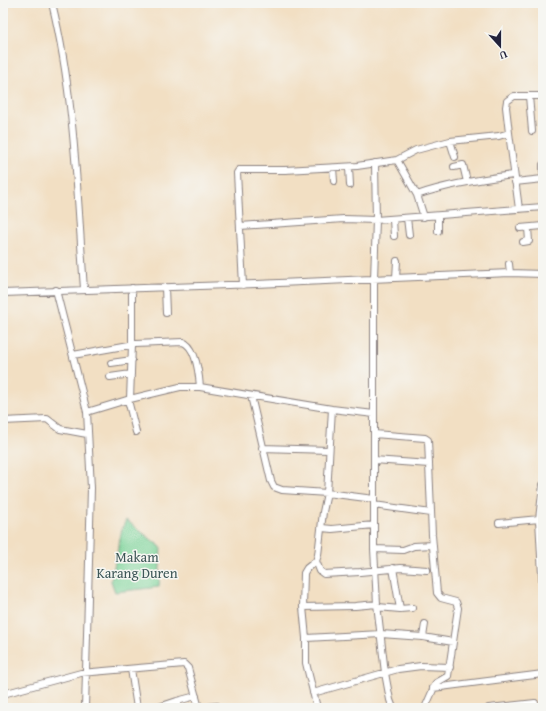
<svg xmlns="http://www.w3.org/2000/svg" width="546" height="711" viewBox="0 0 546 711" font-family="'Gentium Book Plus',serif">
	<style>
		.green { fill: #7cd398; stroke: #4f7a6a }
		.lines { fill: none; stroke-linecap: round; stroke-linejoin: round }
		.minor-casing { stroke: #8a807f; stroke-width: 8 }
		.minor { stroke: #fff; stroke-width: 6 }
		.labels { text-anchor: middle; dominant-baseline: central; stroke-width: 3; stroke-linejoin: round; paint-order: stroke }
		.park-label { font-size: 14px; fill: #3d5757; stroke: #f6f6f2 }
	</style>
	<rect width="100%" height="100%" fill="#f6f6f2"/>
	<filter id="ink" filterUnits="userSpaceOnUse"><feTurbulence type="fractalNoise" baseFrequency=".025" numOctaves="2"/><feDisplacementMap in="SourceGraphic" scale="8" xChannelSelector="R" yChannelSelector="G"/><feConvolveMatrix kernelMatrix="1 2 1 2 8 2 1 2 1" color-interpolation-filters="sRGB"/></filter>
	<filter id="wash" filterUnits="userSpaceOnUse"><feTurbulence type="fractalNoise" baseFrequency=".012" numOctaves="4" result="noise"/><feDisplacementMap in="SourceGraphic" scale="16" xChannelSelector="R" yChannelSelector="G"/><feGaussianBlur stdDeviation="0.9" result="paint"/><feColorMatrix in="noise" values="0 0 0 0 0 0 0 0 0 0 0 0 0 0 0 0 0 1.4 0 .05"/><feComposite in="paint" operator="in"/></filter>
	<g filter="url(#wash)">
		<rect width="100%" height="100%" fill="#f2dfc3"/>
		<path class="green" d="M126 520 161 547 159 587 115 592 111 581 122 529Z"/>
	</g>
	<g filter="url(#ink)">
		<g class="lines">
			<g class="minor-casing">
				<path id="minor" d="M52 3C75 97 77 193 84 289
					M529 96 532 131
					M450 141 455 157
					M397 160 417 195 424 217
					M543 165V171
					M349 167 350 185
					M454 167 463 165 467 182
					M333 168 334 181
					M515 182 543 179
					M417 195C448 184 481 179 513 175
					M519 209 509 133 506 107 507 101 514 96H543
					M438 216V231
					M407 218 409 235
					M393 219 394 236
					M240 226 344 219 376 220 375 163
					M520 228 543 226
					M523 242 529 241 528 228
					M509 264 510 273
					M396 278 397 261
					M243 285 237 173 239 170H285L357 166 397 160 416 150 450 141 499 136 509 133
					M165 287 166 313
					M56 290 87 412 91 488 85 708
					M3 293 256 284 510 273 543 274
					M73 355 135 344 183 342C196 347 199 374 200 387
					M111 363 132 360
					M110 377 131 374
					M251 396 271 481 274 487 282 490 327 493 374 499
					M130 399 132 345V288
					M128 400 136 432
					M87 412 130 399 180 387H200L332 409 374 414
					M3 421 47 419 60 429 87 434
					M374 434 425 438 428 440 432 535 437 593 441 598 456 602 458 608 448 676 436 683 425 708
					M262 448 329 450
					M374 460 429 464
					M374 505 431 513
					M543 520 539 519 543 594
					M499 523 539 519 543 485
					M322 528 332 529 374 525
					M374 549 403 550 414 546 433 545
					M316 561 320 571 324 574 360 572 401 568 427 570
					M393 568 400 609
					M303 607 355 606 377 604
					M378 607 400 609 412 608
					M423 637 425 624
					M306 638 381 634 423 637 453 642
					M131 669 137 708
					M433 688 543 674
					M313 693 398 669 421 666 450 667
					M3 694 81 673 184 664 188 668 199 708 217 706
					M177 701 196 696
					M156 708 177 701 178 708
					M317 708 306 663V638L303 607 304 573 307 568 316 561 318 555 323 512 327 493 332 409
					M393 708 390 700 385 673 377 604 374 549V279L376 220 543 207
					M489 708 535 703"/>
			</g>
			<use href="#minor" class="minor"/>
		</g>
	</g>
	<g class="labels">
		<g class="park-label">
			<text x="137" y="557">Makam<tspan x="137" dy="16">Karang Duren</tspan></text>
		</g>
	</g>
	<rect width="546" height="711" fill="none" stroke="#f6f6f2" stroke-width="16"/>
	<g transform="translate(500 46) rotate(159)" stroke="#f6f6f2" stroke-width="3" paint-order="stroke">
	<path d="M0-3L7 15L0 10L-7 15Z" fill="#22223b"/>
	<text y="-6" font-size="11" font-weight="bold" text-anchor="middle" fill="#22223b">U</text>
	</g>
</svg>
